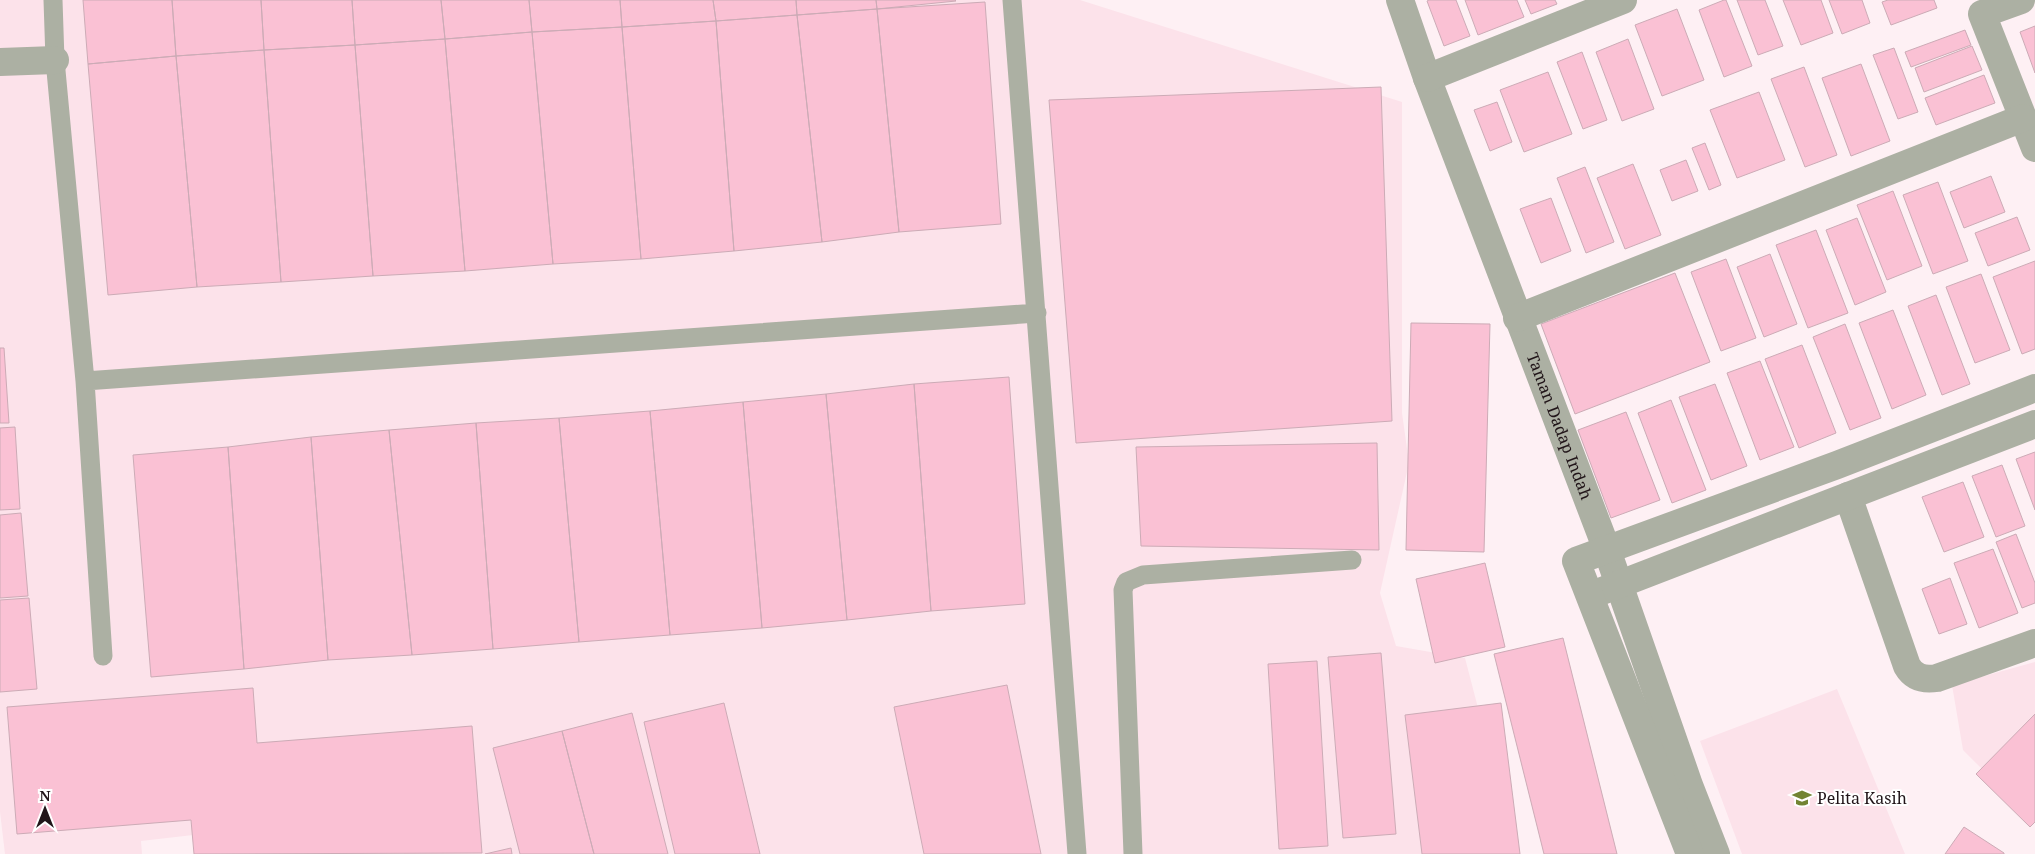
<svg xmlns="http://www.w3.org/2000/svg" width="2035" height="854" viewBox="0 0 2035 854" font-family="'Noto Serif',serif">
	<style>
		.built { fill: #fce2ea }
		.building { fill: #fac1d4; stroke: #ccabb6 }
		.lines { fill: none; stroke-linecap: round; stroke-linejoin: round }
		.service { stroke: #acb0a3; stroke-width: 19 }
		.minor { stroke: #acb0a3; stroke-width: 28 }
		.labels { text-anchor: middle; dominant-baseline: central; stroke-width: 4; stroke-linejoin: round; paint-order: stroke }
		.street-label { font-size: 16px; fill: #211519; stroke: #fff }
		.poi-label { font-size: 16px; fill: #211519; stroke: #fff; text-anchor: start }
	</style>
	<rect width="100%" height="100%" fill="#fef0f4"/>
	<path class="built" d="M0 0H1080L1402 102V413L1409 463 1380 593 1396 646 1465 658 1516 854H404L393 812 141 841 142 854H5L0 812Z
		M2035 662V822L1963 750 1952 685Z
		M1837 689 1905 854H1742L1700 741Z"/>
	<path class="building" d="M83 0H172L176 56 88 64Z
		M172 0H261L264 50 176 56Z
		M261 0H352L355 45 264 50Z
		M352 0H441L445 39 355 45Z
		M441 0H529L532 32 445 39Z
		M529 0H620L622 27 532 32Z
		M620 0H713L716 21 622 27Z
		M713 0H796L797 15 716 21Z
		M796 0H876L877 9 797 15Z
		M876 0H955L956 1 877 9Z
		M1429 0H1456L1470 36 1444 46 1427 1Z
		M1465 0H1517L1524 17 1478 35Z
		M1525 0H1555L1557 4 1531 14Z
		M1724 0H1726L1752 66 1724 77 1699 10Z
		M1737 0H1765L1783 46 1758 55Z
		M1783 0H1821L1833 33 1801 45Z
		M1829 0H1862L1870 23 1842 34Z
		M1888 0H1934L1937 8 1891 25 1882 2Z
		M985 2 1001 224 899 232 877 9Z
		M877 9 899 232 822 242 797 15Z
		M1677 9 1704 80 1662 96 1635 25Z
		M797 15 822 242 734 251 716 21Z
		M716 21 734 251 641 259 622 27Z
		M2035 26V73L2020 32Z
		M622 27 641 259 553 264 532 32Z
		M1965 30 1971 45 1911 67 1905 52Z
		M532 32 553 264 465 271 445 39Z
		M445 39 465 271 373 276 355 45Z
		M1628 39 1654 109 1622 121 1596 52Z
		M355 45 373 276 281 282 264 50Z
		M1972 46 1982 70 1924 92 1915 68Z
		M1894 48 1918 112 1898 119 1873 55Z
		M264 50 281 282 197 287 176 56Z
		M1582 52 1607 120 1583 129 1557 62Z
		M176 56 197 287 108 295 88 64Z
		M1861 64 1890 141 1851 156 1822 78Z
		M1804 67 1837 155 1805 167 1771 79Z
		M1548 72 1572 134 1524 152 1500 90Z
		M1984 75 1995 103 1936 125 1925 98Z
		M1381 87 1392 421 1076 443 1049 100Z
		M1759 92 1785 160 1737 178 1710 110Z
		M1497 102 1512 142 1490 151 1474 110Z
		M1705 143 1721 185 1709 190 1692 148Z
		M1686 160 1698 191 1672 201 1660 170Z
		M1633 164 1661 235 1625 249 1597 178Z
		M1585 167 1614 242 1586 253 1557 178Z
		M1991 176 2005 212 1964 228 1950 192Z
		M1938 182 1968 261 1933 274 1903 195Z
		M1893 191 1922 266 1887 280 1857 205Z
		M1551 198 1571 251 1541 263 1520 209Z
		M2017 217 2030 250 1988 266 1975 233Z
		M1857 218 1886 292 1855 305 1826 230Z
		M1816 230 1848 313 1808 328 1776 245Z
		M1770 254 1797 324 1764 337 1737 267Z
		M1726 259 1756 338 1721 351 1691 272Z
		M2035 261V349L2022 354 1993 277Z
		M1675 273 1710 362 1575 414 1541 324Z
		M1981 274 2010 350 1975 363 1946 287Z
		M1936 295 1970 384 1942 395 1908 306Z
		M1893 310 1926 395 1892 409 1859 323Z
		M1411 323 1490 324 1484 552 1406 550Z
		M1845 324 1881 418 1850 430 1813 337Z
		M1802 345 1836 433 1799 448 1765 359Z
		M0 348H4L9 423H0Z
		M1760 361 1794 447 1760 460 1727 373Z
		M1009 377 1025 604 931 611 914 384Z
		M914 384 931 611 847 620 826 394Z
		M1715 384 1747 466 1711 480 1679 397Z
		M826 394 847 620 762 628 743 402Z
		M1671 400 1706 490 1672 503 1638 413Z
		M743 402 762 628 670 635 650 411Z
		M650 411 670 635 579 642 559 418Z
		M1626 412 1660 500 1611 518 1578 430Z
		M559 418 579 642 493 649 476 423Z
		M476 423 493 649 412 655 389 430Z
		M15 427 20 509 0 510V428Z
		M389 430 412 655 328 660 311 437Z
		M311 437 328 660 244 669 228 447Z
		M1377 443 1379 550 1141 546 1136 447Z
		M228 447 244 669 151 677 133 455Z
		M2035 452V510L2016 459Z
		M2002 465 2025 526 1996 537 1972 476Z
		M1963 482 1984 537 1944 552 1922 497Z
		M21 513 28 596 0 598V515Z
		M2016 534 2035 583V603L2022 608 1996 542Z
		M1993 549 2018 613 1979 628 1954 563Z
		M1485 563 1505 647 1435 663 1416 579Z
		M1950 578 1967 624 1939 634 1922 589Z
		M29 598 37 689 0 692V600Z
		M1563 638 1617 854H1544L1494 654Z
		M1381 653 1396 834 1343 838 1328 657Z
		M1317 661 1328 846 1279 849 1268 664Z
		M1007 685 1041 854H924L894 707Z
		M253 688 257 743 472 726 482 853 194 854 191 820 17 834 7 707Z
		M724 703 760 854H675L644 722Z
		M1501 703 1520 854H1422L1405 715Z
		M632 713 668 854H594L562 731Z
		M2035 714V822L2030 827 1976 774Z
		M562 731 594 854H520L493 748Z
		M1964 827 2004 853V854H1945Z
		M511 848 512 854H485Z"/>
	<g class="lines">
		<path class="service" d="M53 0 55 60 85 381 103 656
			M1012 0 1077 854
			M85 381 1037 313
			M1133 854 1123 590 1126 582 1143 575 1352 560"/>
		<g class="minor">
			<path id="s1" d="M1400 0 1427 78 1607 550 1689 785 1716 854"/>
			<path d="M2021 0 1982 14 2035 148"/>
			<path d="M0 62 55 60"/>
			<path d="M1427 78 1623 0"/>
			<path d="M1517 318 2023 118"/>
			<path d="M1848 496 1907 666C1914 678 1924 680 1937 678L2035 643"/>
			<path d="M1602 591 2035 424"/>
			<path d="M1690 854 1576 561 1837 465 2035 388"/>
		</g>
	</g>
	<defs>
		<g id="school-bare" transform="scale(1.5)"><path d="M0-5L7-2L0 1L-7-2ZM-4 1L0 2.5L4 1V4Q0 6-4 4Z" fill="#728433" stroke="#fff" stroke-width="2.5" paint-order="stroke"/></g>
	</defs>
	<g fill-rule="evenodd">
		<use href="#school-bare" x="1802" y="798"/>
	</g>
	<g class="labels">
		<g class="street-label">
			<text stroke="none"><textPath href="#s1" startOffset="455">Taman Dadap Indah</textPath></text>
		</g>
		<g class="poi-label">
			<text x="1817" y="798">Pelita Kasih</text>
		</g>
	</g>
	<g transform="translate(45 809)" stroke="#ffffff" stroke-width="4" paint-order="stroke">
	<path d="M0-4L9 19L0 12L-9 19Z" fill="#211519"/>
	<text y="-8" font-size="14" font-weight="bold" text-anchor="middle" fill="#211519">N</text>
	</g>
</svg>
